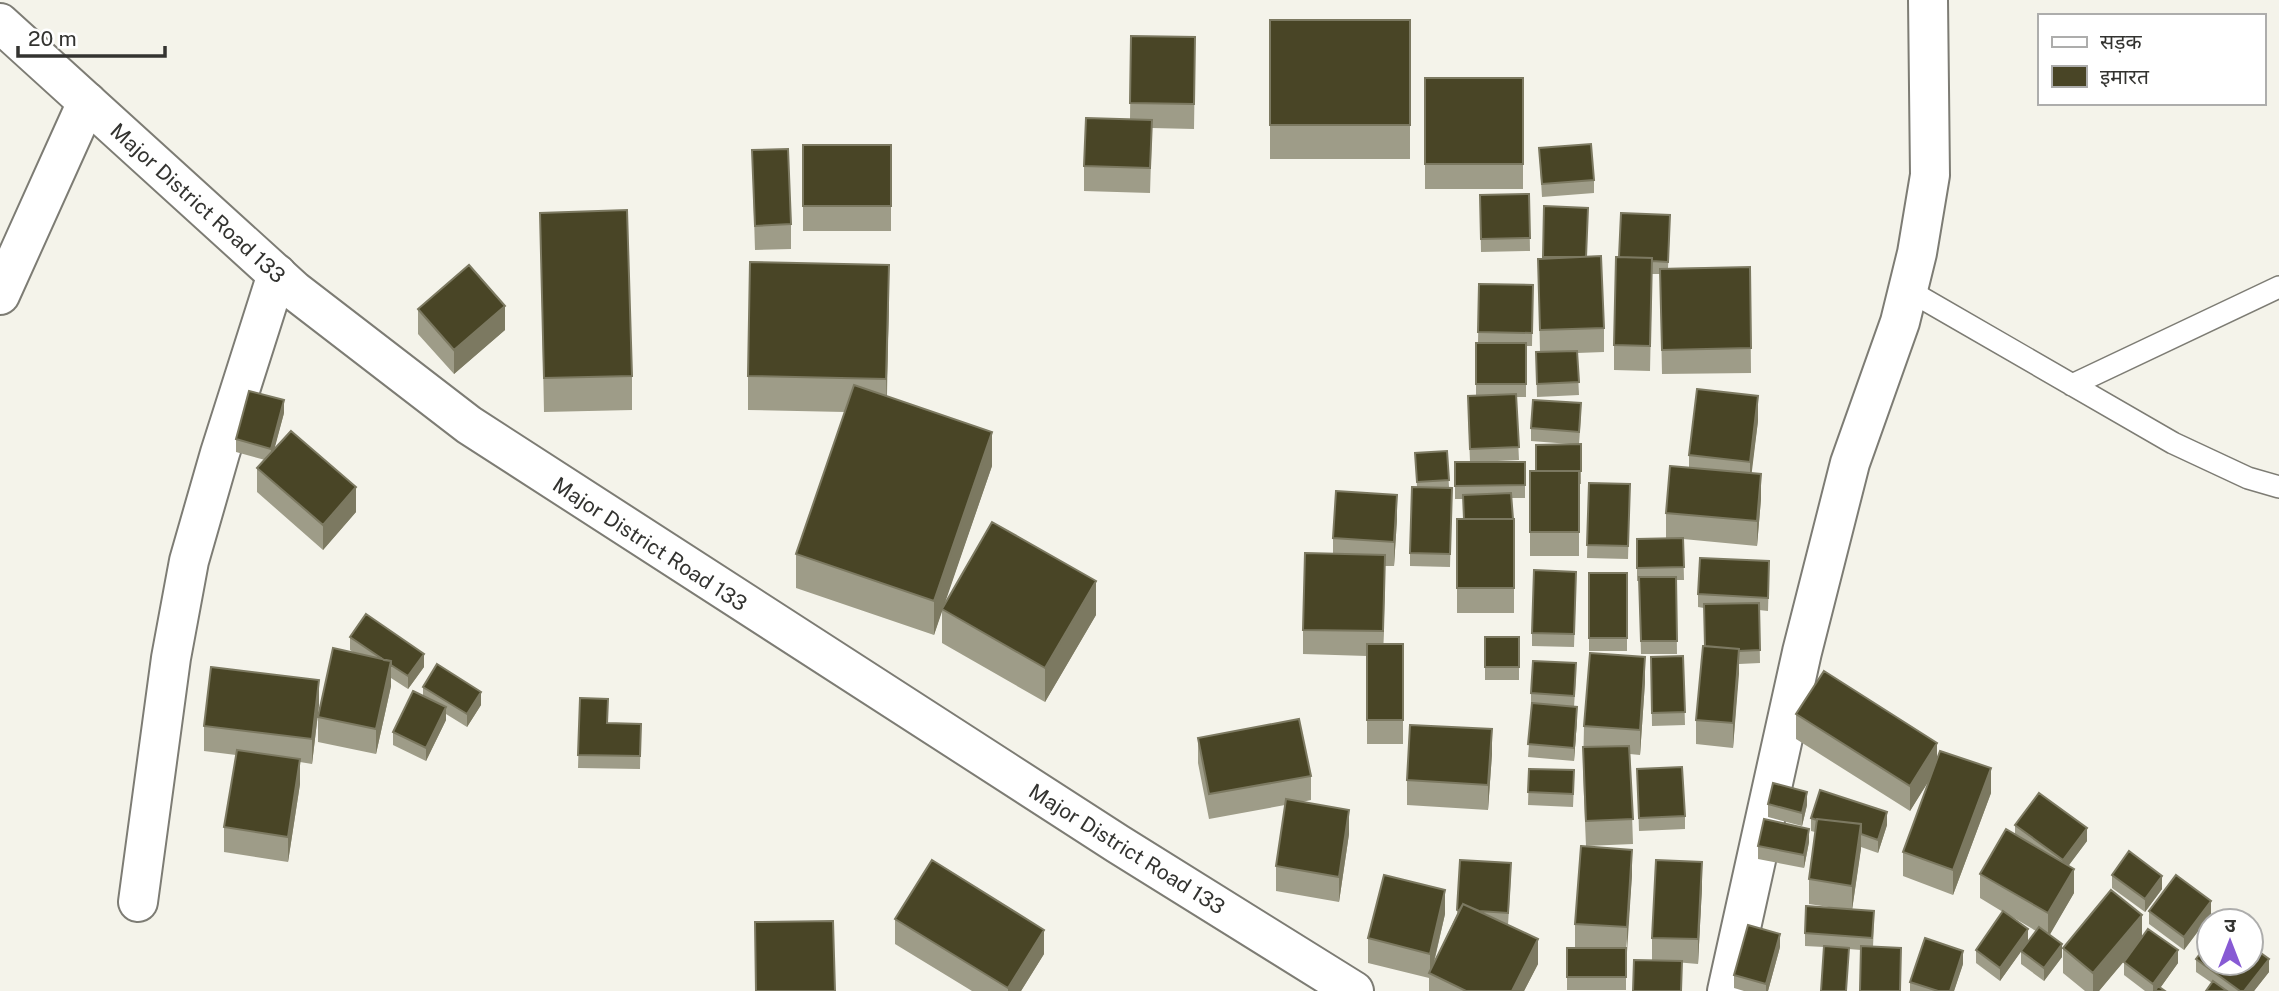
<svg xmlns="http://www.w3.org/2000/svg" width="2279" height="991" viewBox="0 0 2279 991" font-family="'Public Sans','Noto Sans Devanagari',sans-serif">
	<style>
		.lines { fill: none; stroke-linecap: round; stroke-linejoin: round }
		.lane-casing { stroke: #7d7c74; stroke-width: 24 }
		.street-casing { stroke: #7d7c74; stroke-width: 42 }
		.secondary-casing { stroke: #7d7c74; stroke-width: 42 }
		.lane { stroke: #fff; stroke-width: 21 }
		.street { stroke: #fff; stroke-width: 38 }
		.secondary { stroke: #fff; stroke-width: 38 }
		.wall { fill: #9e9c88; fill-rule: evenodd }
		.shaded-wall { fill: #7c7961 }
		.building { fill: #494526; stroke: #7c7961; stroke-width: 2 }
		.labels { text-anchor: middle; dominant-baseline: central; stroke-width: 7; stroke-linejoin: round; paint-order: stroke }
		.street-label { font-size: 21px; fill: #333330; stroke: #fff }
	</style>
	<rect width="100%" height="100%" fill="#f4f3ea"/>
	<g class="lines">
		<g class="lane-casing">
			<path id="lane" d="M1908 290 2173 443 2248 478 2279 487
				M2072 385 2279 287"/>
		</g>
		<g class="street-casing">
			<path id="street" d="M0 295 87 102
				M138 902 171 658 189 561 220 453 277 274
				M1727 991 1802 652 1850 463 1900 322 1917 253 1930 175 1928 0"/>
		</g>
		<g class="secondary-casing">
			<path id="secondary" d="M0 23 295 291 469 425 1118 844 1354 991"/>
		</g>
		<use href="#lane" class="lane"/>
		<use href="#street" class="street"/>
		<use href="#secondary" class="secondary"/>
	</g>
	<path class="wall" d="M1270 20H1410V159H1270Z
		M1131 36 1195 61 1194 129 1152 128 1150 193 1084 191V166L1130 119Z
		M1425 78H1523V189H1425Z
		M803 145H891V231H803Z
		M1539 148 1594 180V193L1542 197Z
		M752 150 791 224V249L755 250Z
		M1529 194 1530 251 1481 252 1480 195Z
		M540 213 632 376V410L544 412Z
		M1670 228 1668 268 1750 267 1751 373 1662 374 1660 274H1652L1650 371 1614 370V345L1619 257Z
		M1543 257H1587L1604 328V352L1577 353 1579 395 1537 397 1536 352H1540L1538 259H1543Z
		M1479 284 1533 285 1532 346H1526V397H1516L1519 460 1476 462H1525V498H1511L1513 519H1514V613H1457V519H1464L1463 499H1455V462H1470L1468 409 1476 396V343H1478Z
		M889 300 887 396 992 466 943 607 1096 615 1045 702 942 643V610L934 635 796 588V554L845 412 748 410V376Z
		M418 309 505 330 454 374 418 334Z
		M284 413 274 449 356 512 323 550 257 492V468L265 460 236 452V439Z
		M1581 416 1579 444H1581V484H1579V556H1530V471H1536L1570 444 1531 441V428Z
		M1758 421 1751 473 1761 499 1757 546 1683 539 1684 580H1676L1677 654H1641L1639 581H1637V539L1666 538V513L1689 468V455Z
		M1447 451 1449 487 1452 488 1450 567 1410 566V553L1417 487 1415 453Z
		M1589 483 1630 484 1628 559 1587 558Z
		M1397 519 1394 566H1385L1383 644H1403V744H1367V656L1303 654V630L1333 554V538Z
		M1589 573H1627V651H1589Z
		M1769 574 1768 611 1759 610 1760 663 1739 664 1733 748 1696 744V720L1704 646V608L1698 607V594Z
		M1576 585 1574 647 1532 646V633Z
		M350 637 424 667 408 689 391 678V686L376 754 318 742V717L356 654 350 650Z
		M1485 637H1519V680H1485Z
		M1683 656 1685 725 1652 726 1651 657Z
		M1576 676 1574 707 1577 720 1574 761 1528 757 1532 706H1531V693Z
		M1645 682 1640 755 1630 754 1633 844 1586 846 1583 772 1584 726Z
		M423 687 481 705 467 727 446 714V720L426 761 393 745V732L423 696Z
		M580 698 607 723 641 724 640 769 578 768Z
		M319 705 312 764 300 762V784L288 862 224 852V827L236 755 204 751V726Z
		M1796 714 1937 760 1991 793 1953 895 1903 876V852L1930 778 1910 811 1796 739Z
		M1198 738 1311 776V800L1302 802 1349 834 1339 902 1276 891V866L1285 805 1209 819 1198 763Z
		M1492 754 1488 810 1407 805V780Z
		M1529 769 1574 783 1573 807 1528 805Z
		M1637 769 1685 816V829L1639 831Z
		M1768 804 1807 805 1802 826 1768 817Z
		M1811 818 1887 825 1878 853 1861 847 1852 910 1874 924 1873 947 1861 950 1849 949V961L1824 947 1805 946V933L1842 909 1809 904V879L1815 832 1811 831Z
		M2015 825 2087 841 2069 865 2074 893 2049 935 2062 957 2044 981 2021 964V951L2000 981 1976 963V950L2003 912 1980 898V874L2015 834ZM2009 915 2036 931 2028 942Z
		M1809 842 1804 868 1758 859V846Z
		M1460 860 1511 876 1508 925 1538 964 1524 991H1429V978L1368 963V938L1445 914 1434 963 1457 914Z
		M1632 875 1626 952V990H1567V948H1575V924Z
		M2112 875 2162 889 2145 912 2112 888Z
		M1702 887 1698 964 1652 960V938Z
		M2149 911 2211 914 2184 950 2149 924Z
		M895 919 1044 954 1021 991H972L895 944Z
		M2142 938 2178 963 2160 988 2165 991H2145L2124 975V962L2131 952 2099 991H2085L2063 973V948Z
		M1780 947 1768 991H1744L1734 988V975Z
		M2196 959 2269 972 2254 991H2206L2212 983 2196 972Z
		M1963 964 1954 991H1910V982Z"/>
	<path class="shaded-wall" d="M889 265V300L886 413V379Z
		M505 306V330L454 374V350Z
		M1758 396V421L1750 487V462Z
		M284 400V413L271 462V449Z
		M992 432V466L934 635V601Z
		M1761 474V499L1757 546V521Z
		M356 487V512L323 550V525Z
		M1397 495V519L1394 566V542Z
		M1385 555V580L1383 656V631Z
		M1096 581V615L1045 702V668Z
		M1739 649V674L1733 748V723Z
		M424 654V667L408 689V676Z
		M1645 657V682L1640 755V730Z
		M391 661V686L376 754V729Z
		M319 680V705L312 764V739Z
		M481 692V705L467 727V714Z
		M446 707V720L426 761V748Z
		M1577 707V720L1574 761V748Z
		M1492 729V754L1488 810V785Z
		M1937 743V768L1910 811V786Z
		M300 759V784L288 862V837Z
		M1991 768V793L1953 895V870Z
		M1807 792V805L1802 826V813Z
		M1349 810V834L1339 902V877Z
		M1887 812V825L1878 853V840Z
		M1861 824V849L1852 910V886Z
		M2087 828V841L2063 873V860Z
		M1809 829V842L1804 868V855Z
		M1632 850V875L1627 952V927Z
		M1702 862V887L1698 964V939Z
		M2074 869V893L2048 938V913Z
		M2162 876V889L2145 912V899Z
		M1445 890V914L1431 974H1430V954Z
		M2211 901V914L2184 950V937Z
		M2142 915V940L2099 991H2093V973Z
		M2028 929V942L2000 981V968Z
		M1044 930V954L1021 991H1008V988Z
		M1780 934V947L1768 991H1766V984Z
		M1538 939V964L1524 991H1512Z
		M2062 944V957L2044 981V968Z
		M2178 950V963L2158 991H2153V984Z
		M1963 951V964L1954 991H1950Z
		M2269 959V972L2254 991H2244Z"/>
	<path class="building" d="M1270 20H1410V125H1270Z
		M1131 36 1195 37 1194 104 1130 103Z
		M1425 78H1523V164H1425Z
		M1086 118 1152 120 1150 168 1084 166Z
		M1591 144 1594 180 1542 184 1539 148Z
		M803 145H891V206H803Z
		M788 149 791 224 755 226 752 150Z
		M1529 194 1530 238 1481 239 1480 195Z
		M1544 206 1588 208 1586 257H1543Z
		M627 210 632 376 544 378 540 213Z
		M1621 213 1670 215 1668 262 1652 261V258L1619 257Z
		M1601 256 1604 328 1540 330 1538 259Z
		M1616 257 1652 258 1650 346 1614 345Z
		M750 262 889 265 886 379 748 376Z
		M469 265 505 306 454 350 418 309Z
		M1750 267 1751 348 1662 350 1660 269Z
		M1479 284 1533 285 1532 333 1478 332Z
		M1476 343H1526V384H1476Z
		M1577 351 1579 382 1537 384 1536 352Z
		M854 385 992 432 934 601 796 554Z
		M1697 389 1758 396 1750 462 1689 455Z
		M249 391 284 400 271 449 236 439Z
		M1516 394 1519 447 1470 449 1468 396Z
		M1533 400 1581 403 1579 432 1531 428Z
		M291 431 356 487 323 525 257 468Z
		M1581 444V471H1536V445Z
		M1447 451 1449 480 1417 482 1415 453Z
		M1455 462H1525V485L1455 486Z
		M1670 466 1761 474 1757 521 1666 513Z
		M1530 471H1579V532H1530Z
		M1589 483 1630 484 1628 546 1587 545Z
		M1412 487 1452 488 1450 554 1410 553Z
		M1336 491 1397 495 1394 542 1333 538Z
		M1511 493 1513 519H1464L1463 495Z
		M1457 519H1514V588H1457Z
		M992 522 1096 581 1045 668 942 609Z
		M1683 538 1684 567 1637 568V539Z
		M1305 553 1385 555 1383 631 1303 630Z
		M1700 558 1769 561 1768 598 1698 594Z
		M1534 570 1576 572 1574 634 1532 633Z
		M1589 573H1627V638H1589Z
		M1639 577H1676L1677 641H1641Z
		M1759 603 1760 650 1739 651V649L1705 646 1704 604Z
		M366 614 424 654 408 676 391 665V661L384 660 350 637Z
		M1485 637H1519V667H1485Z
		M1367 644H1403V720H1367Z
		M1703 646 1739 649 1733 723 1696 720Z
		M333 648 391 661 376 729 318 717Z
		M1590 653 1645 657 1640 730 1584 726Z
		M1683 656 1685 712 1652 713 1651 657Z
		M1533 661 1576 663 1574 696 1531 693Z
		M437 664 481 692 467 714 423 687Z
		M211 667 319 680 312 739 204 726Z
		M1824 671 1937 743 1910 786 1796 714Z
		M413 691 446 707 426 748 393 732Z
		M580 698 608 699 607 723 641 724 640 756 578 755Z
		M1532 703 1577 707 1574 748 1528 744Z
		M1299 719 1311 776 1209 794 1198 738Z
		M1410 725 1492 729 1488 785 1407 780Z
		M1629 746 1633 819 1586 821 1583 747Z
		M237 750 300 759 288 837 224 827Z
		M1940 751 1991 768 1953 870 1903 852Z
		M1682 767 1685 816 1639 818 1637 769Z
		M1529 769 1574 770 1573 794 1528 792Z
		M1773 783 1807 792 1802 813 1768 804Z
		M1820 790 1887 812 1878 840 1861 834V824L1817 819V820L1811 818Z
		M2039 793 2087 828 2063 860 2015 825Z
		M1286 799 1349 810 1339 877 1276 866Z
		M1764 819 1809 829 1804 855 1758 846Z
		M1817 819 1861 824 1852 886 1809 879Z
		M2006 829 2074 869 2048 913 1980 874Z
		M1581 846 1632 850 1627 927 1575 924Z
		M2129 851 2162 876 2145 899 2112 875Z
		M932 860 1044 930 1008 988 895 919Z
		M1460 860 1511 863 1508 913 1479 911 1463 904 1459 911 1457 910Z
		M1656 860 1702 862 1698 939 1652 938Z
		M1384 875 1445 890 1430 954 1368 938Z
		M2176 875 2211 901 2184 937 2149 911Z
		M2111 890 2142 915 2093 973 2063 948Z
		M1463 904 1538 939 1512 991H1466L1429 973Z
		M1806 906 1874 911 1872 938 1805 933Z
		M2003 911 2028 929 2000 968 1976 950Z
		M833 921 835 991H756L755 922Z
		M1748 925 1780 934 1766 984 1734 975Z
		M2039 927 2062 944 2044 968 2021 951Z
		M2148 929 2178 950 2153 984 2124 962Z
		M1925 938 1963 951 1950 991H1938L1910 982Z
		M2209 942V963H2251V946L2269 959 2244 991H2240L2196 959Z
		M1824 946 1849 948 1846 991H1821Z
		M1861 946 1901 948 1900 991H1860Z
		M1567 948H1626V977H1567Z
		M1634 960 1682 961 1681 991H1633Z
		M2213 981 2227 991H2206Z
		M2158 986 2165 991H2155Z"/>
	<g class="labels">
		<g class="street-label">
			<text transform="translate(198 203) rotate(42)">Major District Road 133</text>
			<text transform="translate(650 544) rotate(33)">Major District Road 133</text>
			<text transform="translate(1127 849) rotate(32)">Major District Road 133</text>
		</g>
	</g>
	<rect x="2038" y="14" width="228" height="91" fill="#ffffff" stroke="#adadac" stroke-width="2"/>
	<rect x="2052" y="37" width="35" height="10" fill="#ffffff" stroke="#adadac" stroke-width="2"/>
	<text x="2100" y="49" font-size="21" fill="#333330">सड़क</text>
	<rect x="2052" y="66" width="35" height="21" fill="#494526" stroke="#adadac" stroke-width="2"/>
	<text x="2100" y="84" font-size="21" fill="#333330">इमारत</text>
	<g transform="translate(2230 942)"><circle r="33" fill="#ffffff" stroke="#adadac" stroke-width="2"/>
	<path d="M0-5L12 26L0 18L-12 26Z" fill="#875ad4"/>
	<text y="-10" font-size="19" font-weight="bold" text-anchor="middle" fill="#333330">उ</text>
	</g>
	<path d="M18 46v10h147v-10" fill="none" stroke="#333330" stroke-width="3.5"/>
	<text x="28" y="46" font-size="21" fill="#333330" stroke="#ffffff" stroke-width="5" paint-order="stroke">20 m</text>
</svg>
